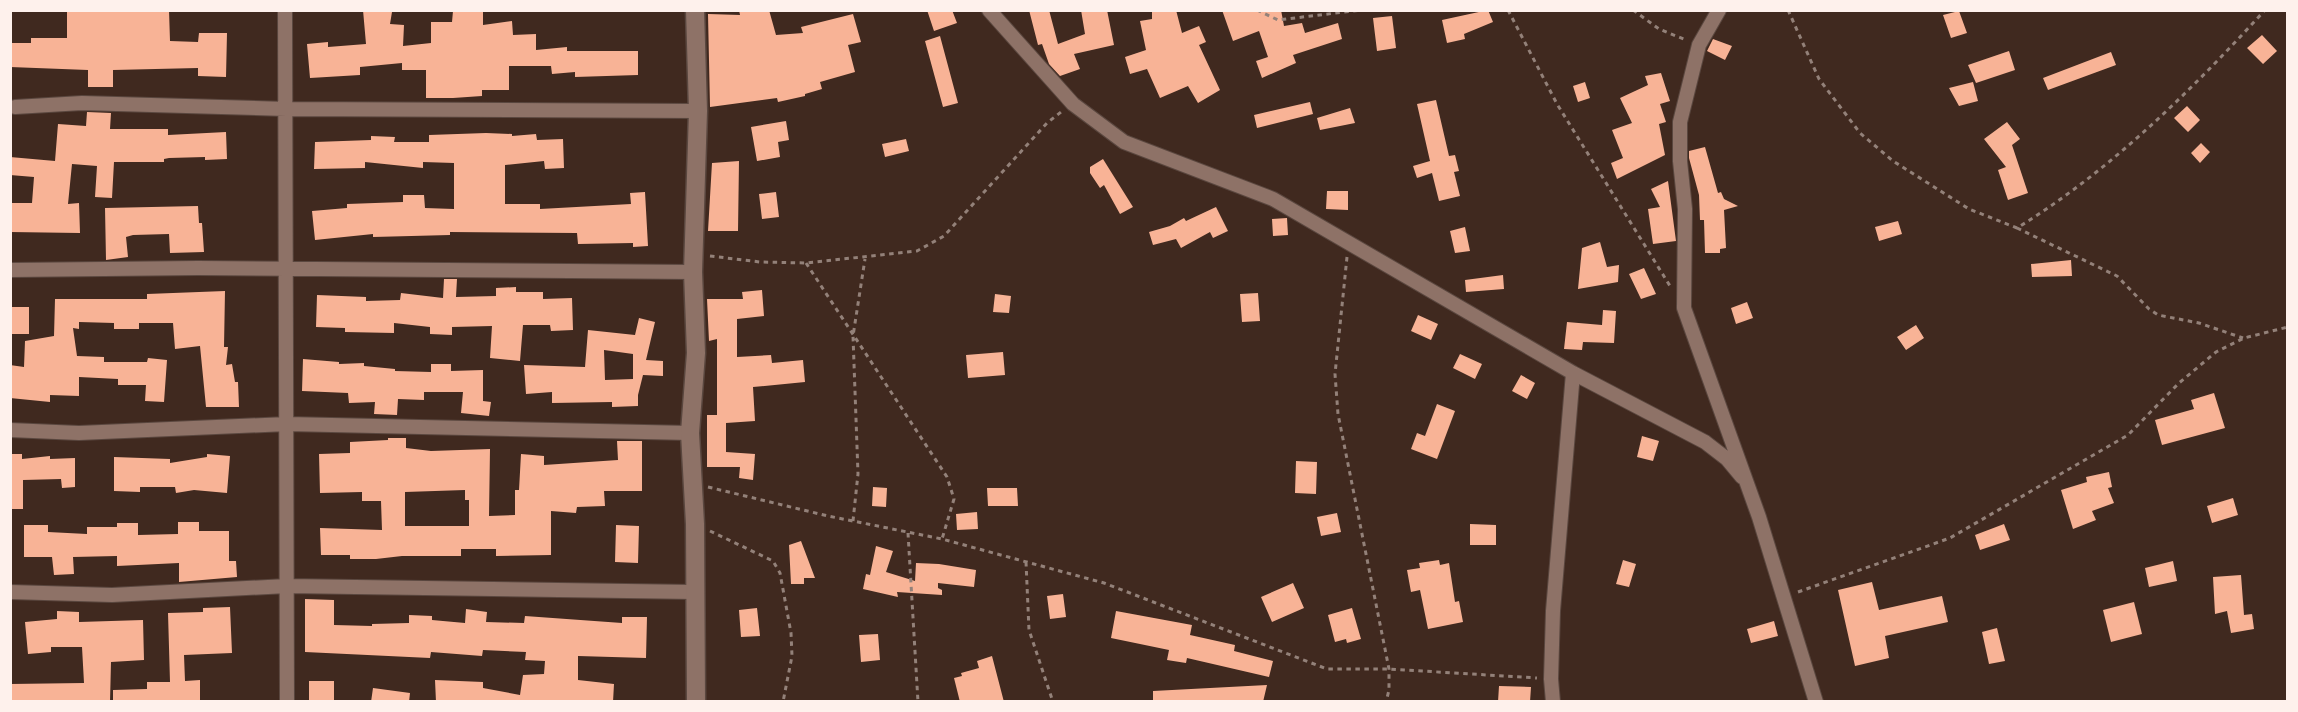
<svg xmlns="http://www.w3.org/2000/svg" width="2298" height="712" viewBox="0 0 2298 712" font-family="Raleway,sans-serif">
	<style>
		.building { fill: #f8b396; fill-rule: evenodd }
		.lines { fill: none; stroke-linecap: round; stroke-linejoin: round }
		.minor-casing { stroke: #5a473f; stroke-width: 16 }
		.tertiary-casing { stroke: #5a473f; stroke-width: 21 }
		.path { stroke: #938179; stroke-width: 3; stroke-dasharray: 4.5 4.5; stroke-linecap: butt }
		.minor { stroke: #8e7267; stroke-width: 14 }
		.tertiary { stroke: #8e7267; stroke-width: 18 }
	</style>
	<rect width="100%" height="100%" fill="#40291f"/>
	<path class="building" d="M67 10H169L170 41 198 42 199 33H227L226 77 198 76V68L113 70V87H88V70L10 67V43H31V38H67Z
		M363 10 392 12 390 24 404 25 403 46 431 43V22H452L453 11 483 10V25L512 21 513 35 536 34V50L567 47V51H638V75L575 77V72L552 74 551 66H509V90H482V96L453 98H426V70H402V63L360 67V75L310 78 307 44 328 42V47L366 44Z
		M739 10H769L776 35 803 33 801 27 853 14 861 42 848 45 855 72 820 82 822 89 805 94V96L778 102 777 98 710 107 708 14 740 15Z
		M927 10H952L957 23 934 31Z
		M1029 10H1049L1058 44 1085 34 1081 10H1107L1114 45 1074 54 1080 69 1060 76 1049 64 1042 44 1038 45Z
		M1152 10H1176L1182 33 1199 26 1206 42 1199 45 1220 90 1198 103 1188 86 1160 98 1147 69 1130 74 1125 57 1146 50 1140 21 1152 19Z
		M1222 10H1281L1284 26 1302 23 1305 33 1338 23 1342 39 1293 55 1296 63 1262 78 1256 61 1268 57 1259 31 1233 41Z
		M1488 10 1493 22 1464 34 1465 39 1447 43 1442 20Z
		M1959 11 1967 33 1951 38 1943 15Z
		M1392 16 1396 48 1377 51 1373 18Z
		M2262 35 2277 51 2263 64 2247 48Z
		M940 36 958 103 943 107 925 41Z
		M1713 39 1732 46 1725 60 1707 51Z
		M2009 51 2015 70 1976 83 1968 65Z
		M2111 52 2116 65 2048 90 2043 78Z
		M1661 73 1670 101 1660 104 1666 122 1659 124 1665 155 1617 179 1611 163 1623 158 1612 130 1632 123 1620 98 1648 85 1645 76Z
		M1585 82 1590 98 1578 102 1573 86Z
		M1973 82 1978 101 1959 106 1949 88Z
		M1436 100 1449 156 1455 155 1459 171 1454 172 1460 196 1439 201 1432 173 1417 178 1413 166 1430 161 1417 104Z
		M1310 102 1313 114 1257 128 1254 115Z
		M2187 106 2200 120 2188 132 2174 118Z
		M1350 108 1355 123 1320 130 1317 118Z
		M87 112 111 113 110 129H168V135L226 132 227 159 205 160V157L169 158 164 159V162H114L112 198 95 197 97 166 72 164 68 204 79 203 80 233 10 232V203H32L34 177 10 175V157L55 161 58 124 86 126Z
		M786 121 789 140 778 142 780 157 757 161 751 127Z
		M2007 122 2020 139 2012 145 2028 193 2008 200 1998 170 2006 167 1984 139Z
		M486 133 512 134V136L536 134 537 140 563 139 564 168 545 169 544 161 505 165V204H540V209L631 204 630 193 645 192 648 246 633 247V243L578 244 577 233 450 232V235L373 237V234L315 240 312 211 347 208V204L403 202V195H424L425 208 454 209V163L423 162V168L365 162V168L314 169 315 142 371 140V136L395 137 394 142H429V135Z
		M906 139 909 151 885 157 882 144Z
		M2201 143 2210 152 2200 163 2191 153Z
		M1705 147 1718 193 1721 192 1724 199 1738 206 1724 210 1726 248 1720 249V253H1705L1704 220H1700L1699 195 1689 158V151Z
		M1103 159 1133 207 1120 214 1104 185 1100 188 1090 173V167Z
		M739 161 738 231H708L712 163Z
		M1668 181 1676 241 1653 244 1648 209 1660 207 1651 189Z
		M1327 191H1348V210L1326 209Z
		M776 192 779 217 762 219 759 194Z
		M198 206 199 223H202L204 252 170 253 169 234 133 235 126 237 128 257 106 260 105 208Z
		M1216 207 1228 231 1213 238 1210 232 1181 248 1176 239 1153 245 1149 232 1170 226 1184 218 1186 221Z
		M1287 218 1288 235 1273 236 1272 219Z
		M1898 221 1902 234 1879 241 1875 227Z
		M1465 227 1470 251 1455 253 1450 231Z
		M1600 242 1607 267 1619 265 1618 282 1578 289 1582 248Z
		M2071 260 2072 276 2032 277 2031 264Z
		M1644 268 1656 294 1641 299 1629 274Z
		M1503 275 1504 289 1466 292 1465 280Z
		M444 279H457L456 297 496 296V288L516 287V292H543V299L572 298 573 330 551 331 550 325H523L520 361 490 358 492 326 452 327V335L430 334V327L394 323V333L345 332V328L316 327 317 295 366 297V301L400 300 401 293 443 298Z
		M762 290 764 316 737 319V357L771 355 772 363 803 360 805 382 753 387 755 421 726 423V452L755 454 753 480 739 478 740 467H707V415H717V339L709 341 707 299H743L742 292Z
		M225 291 224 347H228L226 365 232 364 235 382H238L239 407H206L200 346 175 349 173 323H139V329H114V323L79 322V329L73 328 77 356 104 357V362H147L148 358 167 360 164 402 145 401 146 385H118V379L79 377V396L50 395V402L10 398V365L24 367 25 341 54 336 55 299H147V294Z
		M1258 293 1260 321 1242 322 1240 294Z
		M995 294 1011 296 1009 313 993 312Z
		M1747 302 1753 318 1736 324 1731 308Z
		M10 307H29V334H10Z
		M1603 310 1616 311 1614 343 1583 342 1582 350 1564 349 1567 322 1602 325Z
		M1418 315 1438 324 1431 340 1411 331Z
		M639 318 655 322 646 360 663 361V376L643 375 638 395V406L612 407V402L552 403V392L526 394 524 365 585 367 588 330 635 335ZM604 350 633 354V379L605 380Z
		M1916 325 1924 338 1906 350 1897 337Z
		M1003 352 1005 375 968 378 966 355Z
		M1460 354 1482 364 1475 379 1453 368Z
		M303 359 339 362V364L364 363V366L395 369V371L431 372V364H451V371L483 370V401L491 402 489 416 461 413 463 392H424V400L398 399 397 415 374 414 375 402 349 403 348 393 302 391Z
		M1521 375 1535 383 1527 399 1512 391Z
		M2214 393 2225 428 2162 445 2155 420 2194 409 2191 400Z
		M1437 404 1455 411 1437 459 1411 449 1417 433 1425 436Z
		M1642 436 1659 441 1653 461 1637 457Z
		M388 438H406V448L431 451 490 449 489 516 515 515V490H519L521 454 544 456V465L618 460 617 441H642V491H604L605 506 577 507 576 513 551 511V555L496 556V549H461V556H402L376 559H350V555H321L320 528 382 530 381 501H362V492L320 493 319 454 350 453V442L388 440ZM465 490V500H469V526H405V492Z
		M10 454H22V459L50 456V459L75 458V487L62 488 61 479 23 480V509H10Z
		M207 454 230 456 227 493 194 490 176 493 175 487H140V492L114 491V457L170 459V463L207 457Z
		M1296 461 1317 462 1316 494 1295 493Z
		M2109 472 2112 487 2108 488 2114 503 2092 511 2096 520 2073 529 2061 490 2087 482 2086 477Z
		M873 487 887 488 886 507 872 506Z
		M987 488H1017L1018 506H988Z
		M2233 498 2238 515 2212 523 2207 506Z
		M977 512 978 529 957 530 956 514Z
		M1337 513 1341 532 1321 536 1317 517Z
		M178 522H199V531H229V561H236L237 577 179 582V563L117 566V556L73 557 74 574 54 575 52 557H24V525H48V532L87 534V527H117V523H138V535L178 534Z
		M1470 524 1496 525V545H1470Z
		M2004 524 2010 540 1980 550 1975 535Z
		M616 525 639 526 638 563 615 562Z
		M801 541 815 578H804V584H791L789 545Z
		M876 546 893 551 886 572 915 581 916 563 939 564 976 570 974 587 938 583V588L942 590V595L897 592 898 597 863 589 866 574 870 575Z
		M1439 560 1440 565 1449 563 1455 602 1459 601 1463 622 1428 629 1420 590 1411 592 1407 570 1420 568 1419 563Z
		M1623 560 1636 564 1629 587 1616 584Z
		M2173 561 2177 581 2149 587 2145 568Z
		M2241 575 2244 615 2252 614 2254 629 2231 633 2227 611 2215 614 2213 577Z
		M1872 582 1879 610 1942 596 1948 622 1885 636 1889 658 1855 666 1838 590Z
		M1293 583 1304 608 1272 622 1261 597Z
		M1063 594 1066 617 1050 619 1047 596Z
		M305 599 334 600V625L372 626V624L409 623V615L432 616V620L465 623 466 609 487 612 486 622 524 623 525 616 622 623V617H647L646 658 578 656V680L614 684 613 702H436L435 680 483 682V688L520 695 523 675 544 674 545 661 525 660 526 652 483 650 482 656 431 652 430 658 305 652Z
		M2134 602 2142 634 2111 642 2103 610Z
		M230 607 232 653 184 655 185 681 200 680V702H113V690L147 689V682H170L168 613 203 612V608Z
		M757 608 760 636 741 637 739 610Z
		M1352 608 1361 639 1347 643 1346 639 1335 642 1328 615Z
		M57 611 79 612V622L143 620 144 660 111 662 110 702H10V684L84 683 82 647H51V652L28 654 25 622 57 619Z
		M1116 611 1192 625 1190 635 1235 645 1234 651 1273 661 1269 677 1187 658 1186 663 1167 660 1169 650 1111 638Z
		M1774 621 1778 636 1751 643 1747 629Z
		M1997 628 2005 661 1989 664 1982 632Z
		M878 634 880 660 861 662 859 635Z
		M992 656 1004 702H960L954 678 962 676 961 673 979 668 977 661Z
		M309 681H334V702H309Z
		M1267 685 1263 702H1153V691Z
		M1499 686 1531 687 1530 702H1498Z
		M373 688 410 693 409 702H371Z"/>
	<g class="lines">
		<g class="minor-casing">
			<path id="minor" d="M285 10 287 702
				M989 10 1073 104 1124 142 1273 199 1573 373 1705 442 1727 459 1742 477
				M1719 10 1699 45 1680 122V161L1685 209 1684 308 1759 517 1816 702
				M15 107 82 103 286 109 698 111
				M10 270 198 268 693 272
				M10 430 79 433 287 424 690 433
				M10 592 112 595 287 586 694 592
				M1553 702 1551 679 1553 611 1573 373"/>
		</g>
		<g class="tertiary-casing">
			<path id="tertiary" d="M695 10 698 111 693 272 696 353 690 433 695 524 696 702"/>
		</g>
		<path class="path" d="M1257 10 1278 20 1361 10
			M1508 10 1557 104 1670 286
			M1633 10 1659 29 1686 40
			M1788 10 1819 79 1860 133 1893 161 1969 209 2017 228C2110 171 2192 90 2265 10
			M2017 228 2117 276 2149 309 2158 315 2199 323 2243 338
			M710 256 760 262 806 263 917 251 944 236 1047 123 1061 112
			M1347 257 1335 374 1338 414 1389 669V690L1386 702
			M806 263 947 477 954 499 942 539
			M708 487 828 516 942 539 1104 583 1327 669H1389L1537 678
			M853 521 858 474 853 336 865 259
			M710 531 773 561 780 573 791 633 792 656 783 702
			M908 533 918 702
			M1026 562 1029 630 1053 702
			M1798 592 1950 538 2128 435 2179 383 2216 352 2244 338 2288 327"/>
		<use href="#minor" class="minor"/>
		<use href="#tertiary" class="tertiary"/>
	</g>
	<rect width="2298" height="712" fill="none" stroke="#fef1ec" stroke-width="24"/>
</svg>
